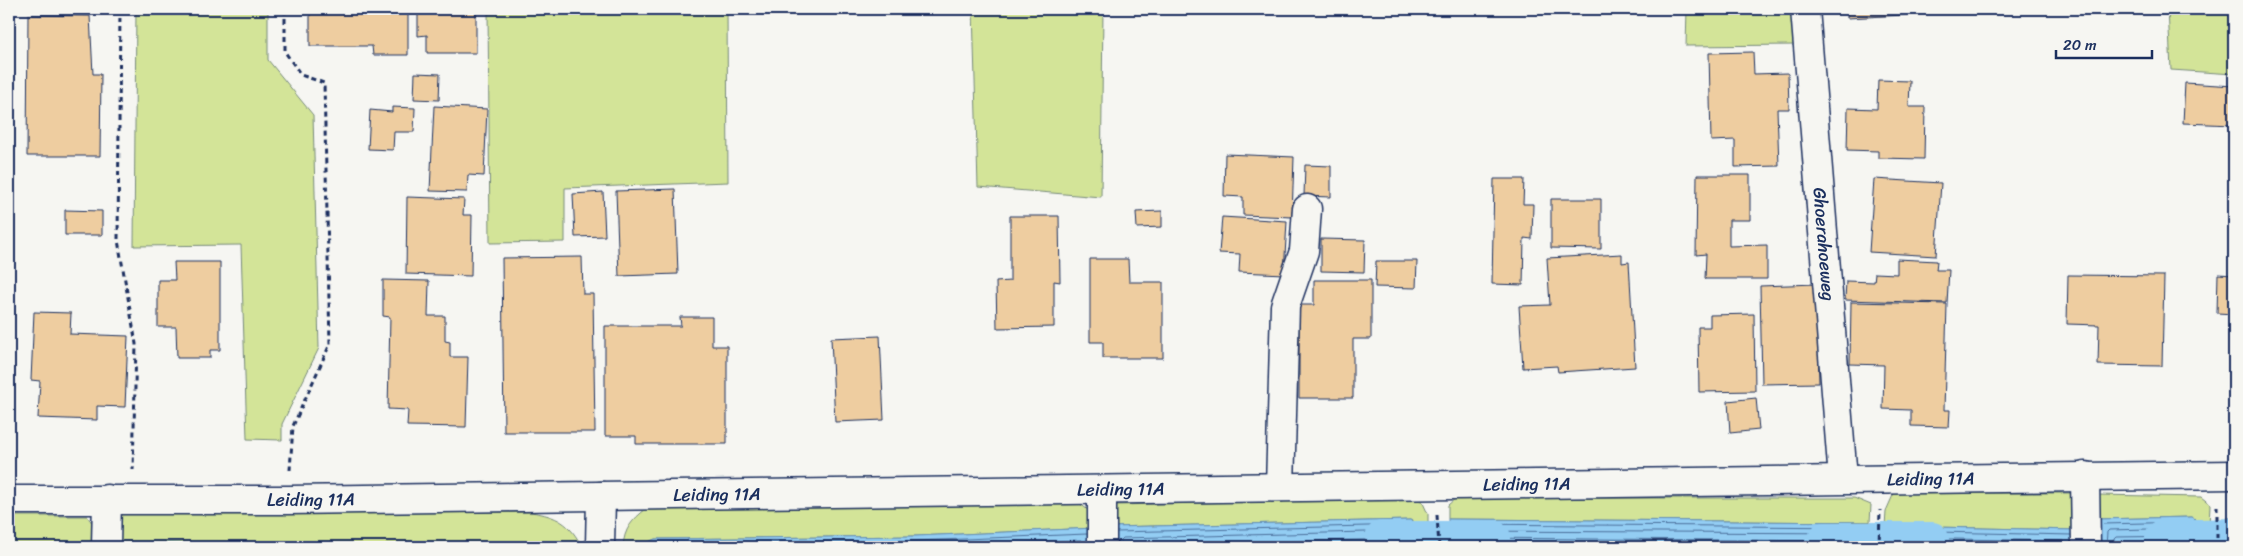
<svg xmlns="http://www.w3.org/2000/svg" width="2243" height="556" viewBox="0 0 2243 556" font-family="Sriracha,sans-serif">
<rect width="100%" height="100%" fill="#f6f6f2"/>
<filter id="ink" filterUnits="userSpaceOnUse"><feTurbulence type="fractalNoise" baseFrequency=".02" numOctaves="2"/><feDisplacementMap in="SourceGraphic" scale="10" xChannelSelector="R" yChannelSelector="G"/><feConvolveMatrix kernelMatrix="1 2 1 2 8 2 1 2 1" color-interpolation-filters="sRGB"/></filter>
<g filter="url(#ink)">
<path fill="#d3e498" stroke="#778a7b" d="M136,9H268V60L313,115L319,348L282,424V440L247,439L241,245L134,246Z
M488,9H727L728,182L565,188V242L490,243Z
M973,9H1103L1101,197L978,187Z
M1687,9H1795L1797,45L1686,46Z
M2168,9H2234V74L2171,70Z
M1894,493H2071L2077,530L1885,526L1886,511Z
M2098,495L2201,497L2210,504L2209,527L2192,517L2096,519Z
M1405,498L1422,501L1428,514V529L1410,520L1110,527L1116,505Z
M1456,498H1854L1871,505L1870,522L1448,519V505Z
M1080,504L1095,515V528L916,536L655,539L638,547H623C624,529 632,520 646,509Z
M531,512C557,516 570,523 582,547H420L167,543L142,547H115L117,513Z
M9,516H87L93,524V547L9,545Z"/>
<path fill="#93cdf3" stroke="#638eb7" d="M2192,517L2209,527L2208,547H2095L2096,519Z
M2226,518H2234V547H2226Z
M1448,519L1870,522V547H1448Z
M1410,520L1428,529L1429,546L1109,547L1110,527Z
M1885,526L2077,530V547H1885Z
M1095,528V547H638L655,539L916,536Z
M167,543L420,547H142Z"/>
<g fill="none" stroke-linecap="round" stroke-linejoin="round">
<path stroke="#4b6e9a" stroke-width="1" d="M2101,526L2103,524L2190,522L2204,530V547
M1117,532L1409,525L1423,533L1424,547
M649,547L656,544L916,541L1087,534
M917,547L1081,540L1083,542V547
M1120,547L1121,540L1123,538L1407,531L1417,537L1418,547
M1128,547L1130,545L1405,539L1410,541L1411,547
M1453,547V527L1455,524L1863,527L1865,530V547
M1459,547V533L1462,531L1857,533L1859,536V547
M1467,547V540L1469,538L1849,541L1852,547
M1890,547V533L1892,531L2071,535
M1896,547V539L1899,538L2064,541L2066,547
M1904,547L1906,545L2002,547
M2106,547L2107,532L2109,530L2188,528L2197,533V547
M2114,547V539L2116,537L2186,536L2190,538V547"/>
<path stroke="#93cdf3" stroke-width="34" d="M2162,537L2234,535
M1382,538H1494
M1825,539H1932"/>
</g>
<path fill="#eecda0" stroke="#1b2f5e" d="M310,9H408V55H373L372,46H310Z
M418,9H476V53H427V35L418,36Z
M1847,9H1924V14L1847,18Z
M28,15L90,16L93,74H101L100,156H27Z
M1753,52L1754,74L1788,73L1789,109H1777L1779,166L1735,167V140L1711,141L1709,53Z
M415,73L440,74L439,100L414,99Z
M1878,80L1910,81L1909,107H1925L1924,159L1878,158V151L1847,150L1848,108L1877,109Z
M2185,83L2234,86V125L2183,123Z
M434,106L487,109L484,176L468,175L467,192L430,191Z
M392,107L415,108L414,132H394L393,150L368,149L370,110L392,112Z
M1225,154L1294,157L1292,217L1243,215V197L1224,196Z
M1305,165L1331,166V197L1304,196Z
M1697,175H1750V220H1729V246L1767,245V279H1705L1706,254L1696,255Z
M1494,179H1524L1523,204H1533L1532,239L1524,238L1523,285L1492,284Z
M1874,179L1941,183L1936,256L1869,252Z
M675,189L678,274L619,276L616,191Z
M603,192L605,236L575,237L573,194Z
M407,197L464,199L463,215H472L471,276L406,274Z
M1551,199H1601V249L1551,248Z
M65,210L102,211V235H65Z
M1162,211V227L1137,228L1136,212Z
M1010,216H1059L1060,282L1054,281V327L997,328L996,282L1010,281Z
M1222,217L1287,221L1284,274L1239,272L1240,254L1219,253Z
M1321,239L1365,240L1364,272L1321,271Z
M1622,254V263L1629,262L1635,367L1558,372L1557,366L1523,368L1519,306L1550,305L1547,258Z
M582,257L583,294H593L595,432H504L502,258Z
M1090,259H1128L1129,282H1163V358H1103V342H1090Z
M1897,259L1937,261L1936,270H1949L1947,303L1845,300L1846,281L1874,282L1875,273L1897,274Z
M1376,261H1417L1416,288L1375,287Z
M174,262H220V350H210V358H177L176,327H158V280H175Z
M2218,274L2234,275V314L2217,313Z
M2068,275L2164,276L2162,366L2098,365L2099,325L2067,324Z
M383,280L429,281L428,316H445V341L450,342V357H468L466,427L407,426L408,410L388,409L390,317L383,316Z
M1314,280H1371V339H1353V398H1299V305H1314Z
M1817,284L1819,383L1762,384L1760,286Z
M1851,302L1947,304L1944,410H1950L1949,427L1911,426V410L1883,409L1884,365L1850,364Z
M34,312L71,313L70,334L128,336L125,407L97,406V420L38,418L40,381L31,380Z
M1754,314L1755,391L1699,392L1698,327H1710V315Z
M680,317H712V346H727V444H636V436H605V326H681Z
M880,336L884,420L835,422L831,338Z
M1756,398L1759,430L1730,433L1728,401Z"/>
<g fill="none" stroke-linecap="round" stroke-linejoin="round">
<g stroke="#1b2f5e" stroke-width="31">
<g id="minor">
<path id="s1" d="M1805,9L1843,479"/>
<path d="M2085,476L2086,547"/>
<path d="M1280,487L1285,306L1304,251L1307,209"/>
<path d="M1102,490V547"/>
<path id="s2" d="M9,500H288L2234,475"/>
<path d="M106,547L107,499"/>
<path d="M600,547L601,496"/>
</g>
</g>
<path stroke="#1b2f5e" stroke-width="3" stroke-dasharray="5 4" stroke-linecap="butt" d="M120,9L118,240L136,344L133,470
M285,9V52L301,75L324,83L330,344L293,426L290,470
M1437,515L1439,547
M1879,547L1880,510
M2217,547V506"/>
<use href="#minor" stroke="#f6f6f2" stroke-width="28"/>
</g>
</g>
<g text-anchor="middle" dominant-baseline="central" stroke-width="4" stroke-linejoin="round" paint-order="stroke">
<g font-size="18" fill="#1b2f5e" stroke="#f6f6f2">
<text stroke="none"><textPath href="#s1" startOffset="236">Ghoerahoeweg</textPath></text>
<text stroke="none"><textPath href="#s2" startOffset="1922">Leiding 11A</textPath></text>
<text stroke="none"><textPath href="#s2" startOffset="1518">Leiding 11A</textPath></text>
<text stroke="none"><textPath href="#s2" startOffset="1112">Leiding 11A</textPath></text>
<text stroke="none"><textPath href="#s2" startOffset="708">Leiding 11A</textPath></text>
<text stroke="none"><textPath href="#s2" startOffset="302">Leiding 11A</textPath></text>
</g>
</g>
<rect width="2243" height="556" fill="none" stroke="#f6f6f2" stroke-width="30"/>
<rect x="15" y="15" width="2213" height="526" fill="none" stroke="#1b2f5e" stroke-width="2" filter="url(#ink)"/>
<path d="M2056 50v8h96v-8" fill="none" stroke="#1b2f5e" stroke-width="2.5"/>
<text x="2063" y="50" font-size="15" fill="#1b2f5e" stroke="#f6f6f2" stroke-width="4" paint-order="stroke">20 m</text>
</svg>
